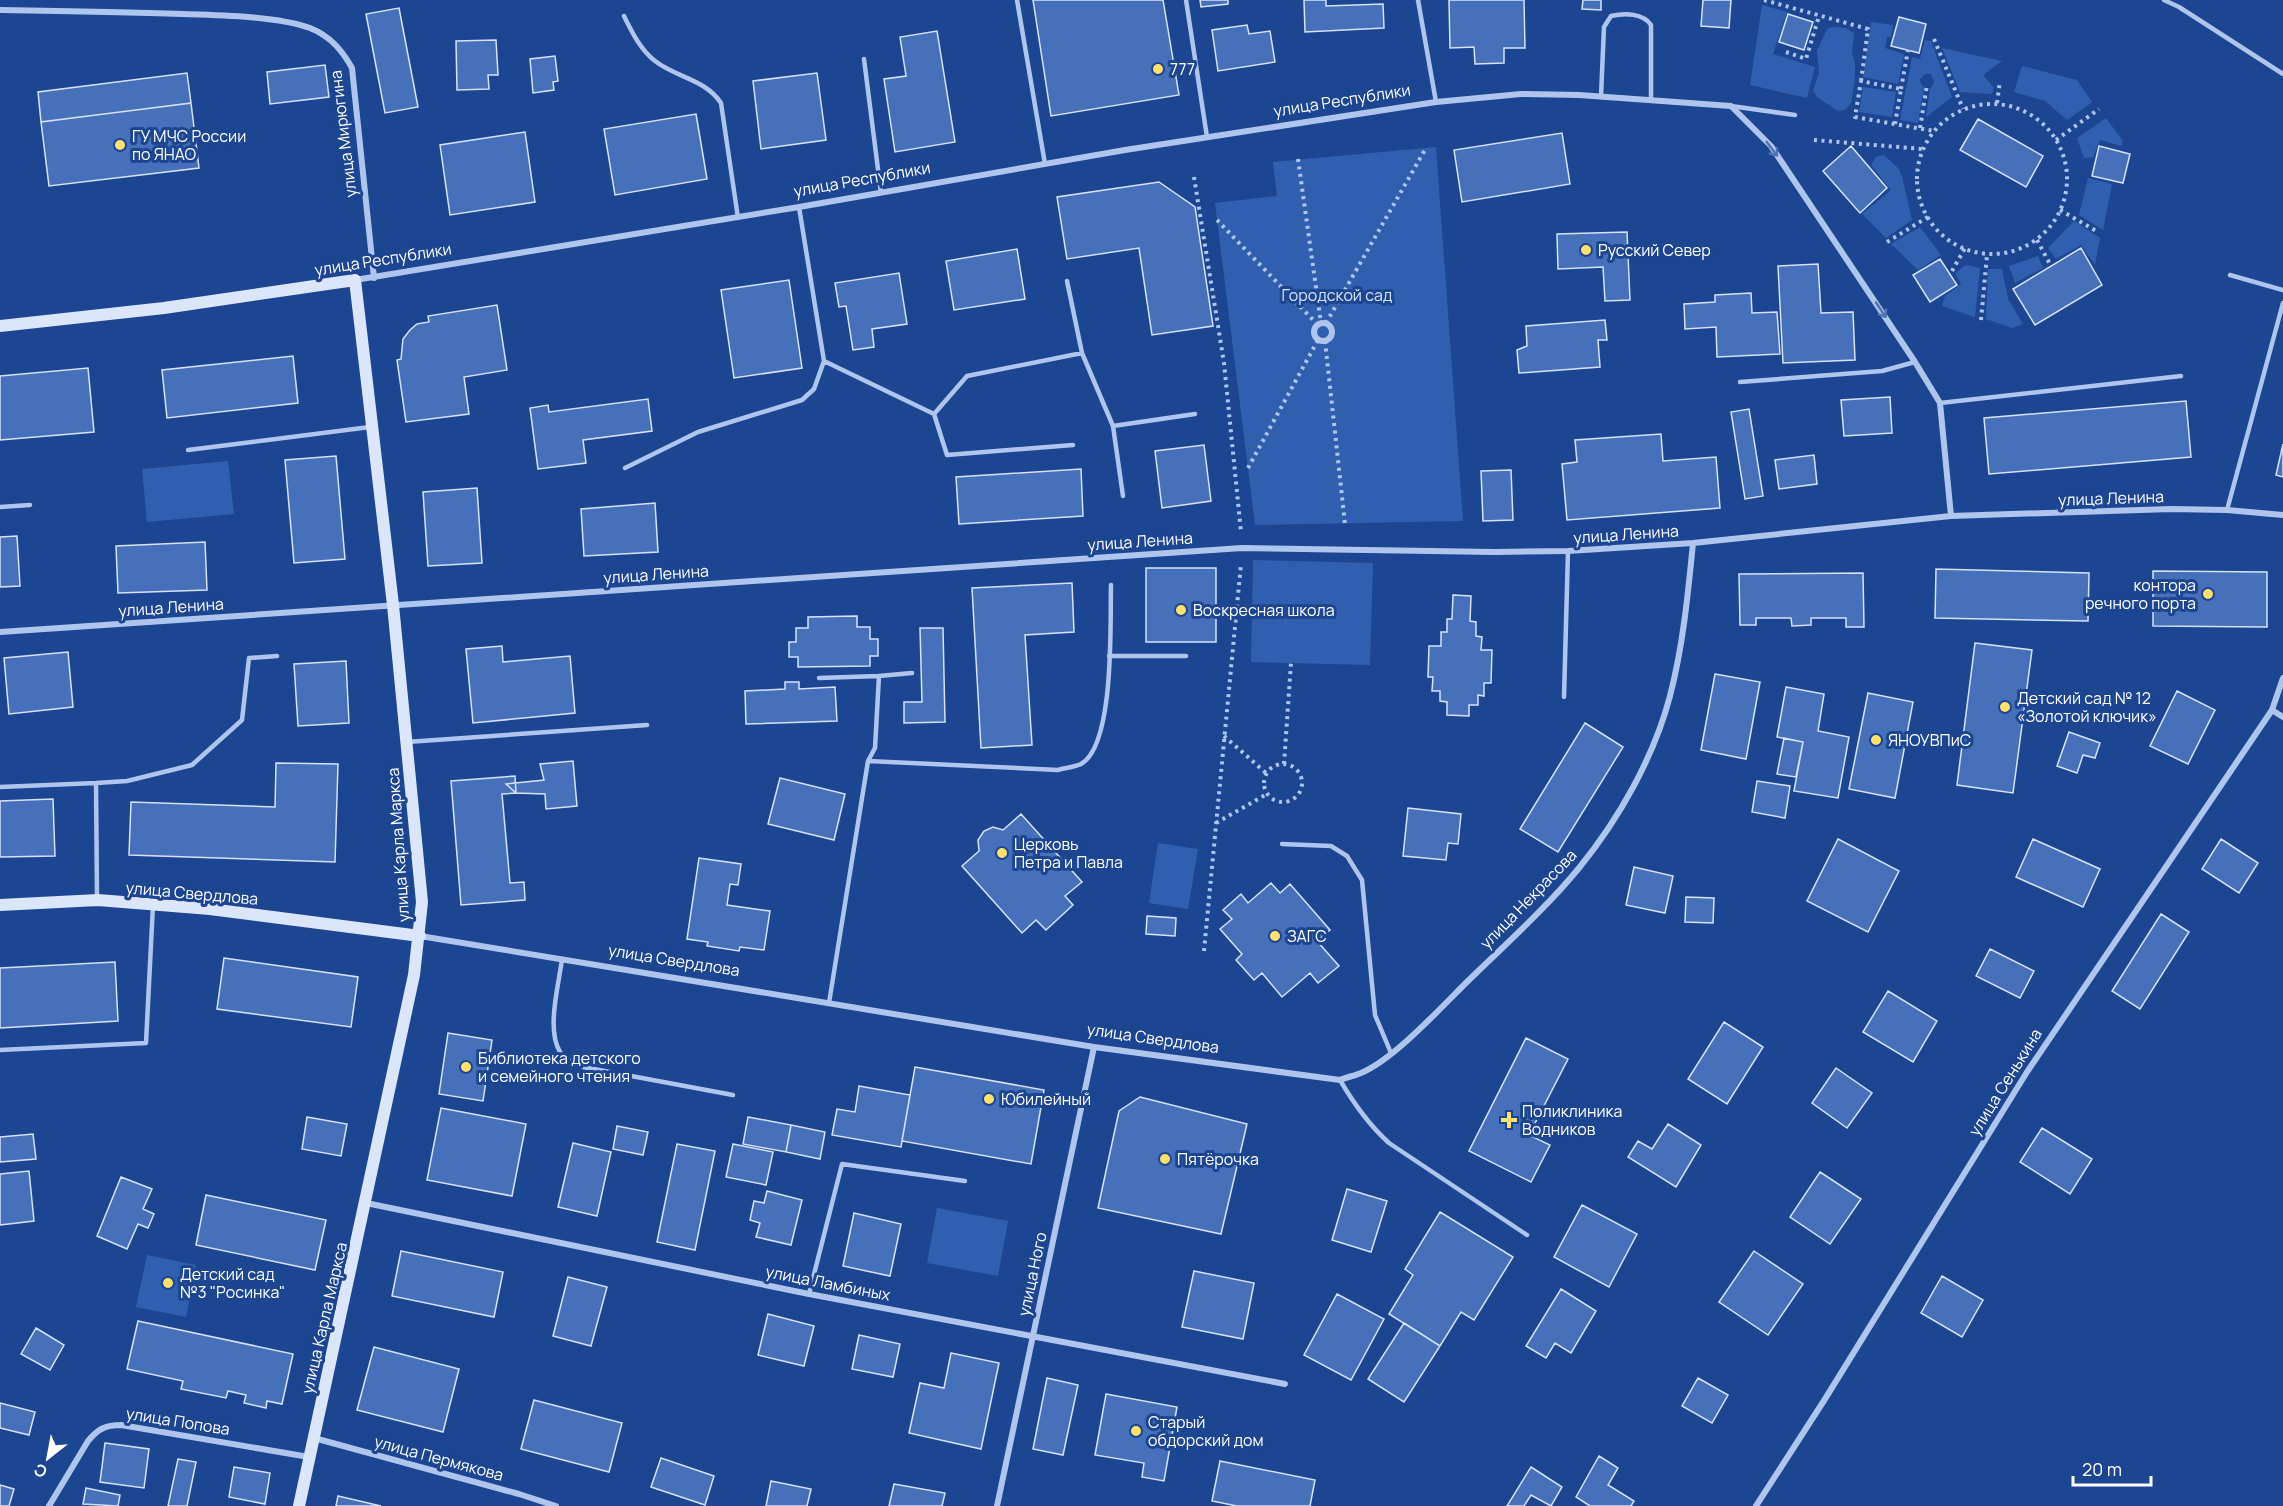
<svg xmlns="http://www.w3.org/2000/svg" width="2283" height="1506" viewBox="0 0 2283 1506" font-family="Manrope,sans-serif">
<rect width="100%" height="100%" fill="#1d4692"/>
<path fill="#315faf" d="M1762,5L1787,12L1773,54L1815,67L1807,98L1750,85Z
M1871,22L1893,25L1891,37H1887L1885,48L1904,54L1898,84L1863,77Z
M1832,27L1846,28L1854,33L1852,52L1855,65V77L1851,103L1845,110L1838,111L1817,97L1813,91L1819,72L1817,51L1827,29Z
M1925,40L1931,41L1952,97L1926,117L1930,89L1934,82L1931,74H1925L1919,80L1924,88L1918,123L1900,120L1912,57L1920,59Z
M1942,48L2002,61L1983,75L1994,88L1992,94L1960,92Z
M2022,66L2077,80L2092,102L2067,120L2045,101L2014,92Z
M1863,87L1896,92L1892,117L1859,112Z
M2106,118L2123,141L2121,146L2100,140L2093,157L2084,158L2077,138Z
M1436,147L1463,521L1255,525L1215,203L1277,196L1273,162Z
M1884,155L1898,168L1902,176L1912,220L1886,238L1862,214L1891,190L1871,165L1876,157Z
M2088,178L2112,184L2103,230L2079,215Z
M2074,221L2100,238L2095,265L2081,245L2056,259L2048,248Z
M1920,227L1941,255L1918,270L1891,244Z
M2038,256L2043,268L2015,283L2009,266Z
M1966,265L1980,268L1975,317L1942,306L1945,296L1961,284L1955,273Z
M1988,269H2002L2008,299L2023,324L2012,328L1986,319Z
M228,461L234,514L147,522L142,469Z
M1253,560L1373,563L1370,665L1251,662Z
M1158,843L1198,849L1188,909L1149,903Z
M937,1208L1008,1221L998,1276L927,1263Z
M147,1255L196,1265L186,1317L136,1307Z"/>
<path fill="#4670b9" stroke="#d4e2fa" stroke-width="1.5" d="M1033,0H1163L1179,95L1051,116Z
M1200,0H1228V4L1201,7Z
M1304,0H1326V6L1383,4L1384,28L1305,32Z
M1449,0H1524L1525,48H1504V63L1475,64L1474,47L1450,48Z
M1583,0H1601V10L1582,9Z
M1703,0H1731L1729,28L1701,26Z
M399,8L418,107L385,113L366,14Z
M1788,14L1813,22L1804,50L1779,42Z
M1899,17L1926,24L1919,53L1891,46Z
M1247,25L1249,34L1270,31L1275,62L1218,71L1212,30Z
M937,31L955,142L895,152L884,79L906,76L900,37Z
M496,40L498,75H488L489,89L457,90L456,41Z
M555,56L558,81L553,82L554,90L533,93L530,59Z
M325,65L329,97L270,104L267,72Z
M187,73L191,103L41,122L38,92Z
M817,73L826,140L761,149L753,81Z
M191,103L199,168L49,186L41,122Z
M696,114L707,179L615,195L604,129Z
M1978,119L2043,156L2026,187L1960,150Z
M525,132L535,202L450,215L440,145Z
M1562,133L1570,184L1462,202L1454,150Z
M1851,146L1887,188L1860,213L1823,171Z
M2099,146L2130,154L2123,183L2092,176Z
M1159,182L1195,207L1213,326L1152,335L1139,248L1067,259L1057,197Z
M1627,232L1630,300L1605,301L1603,267L1558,269L1557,234Z
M2081,248L2102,285L2035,325L2013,289Z
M1017,249L1025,299L954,310L946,261Z
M1940,259L1957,285L1930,302L1913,275Z
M1818,264L1821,313L1853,312L1855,360L1783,363L1778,266Z
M899,273L907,324L872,329L874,347L853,350L846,306L839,307L835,283Z
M789,280L802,368L734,378L721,290Z
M1751,293L1752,313L1777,312L1780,354L1717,357L1716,327L1685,329L1684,304L1715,302V295Z
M497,305L507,370L464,377L469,414L406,422L397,360L401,359L403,339L410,330L417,324L429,322L428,316Z
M1605,320L1607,340H1598L1600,367L1519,373L1517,350L1527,346L1526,326Z
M293,356L298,403L167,418L162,370Z
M88,368L94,432L0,440V376Z
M1890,397L1892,433L1844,436L1841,400Z
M648,399L652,431L583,440L586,463L538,469L530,408L548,405L549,412Z
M2186,401L2191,457L1989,474L1984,418Z
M1749,409L1763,496L1745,499L1731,412Z
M1661,434L1663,461L1716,457L1720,508L1567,520L1562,464L1577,462L1575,440Z
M2283,444V477L2276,475Z
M1204,445L1211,501L1162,508L1155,451Z
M1814,455L1817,484L1779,489L1775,460Z
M336,456L345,559L294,563L285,460Z
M1081,469L1083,516L959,524L956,477Z
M1511,470L1513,520L1483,521L1481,471Z
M477,488L482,563L428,566L423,492Z
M655,503L658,552L584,556L581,509Z
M17,536L20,586L0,587V537Z
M205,542L207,590L118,593L116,546Z
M1146,568H1216V642H1146Z
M1936,569L2089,573L2088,621L1935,618Z
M2153,571L2267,572V627L2153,626Z
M1863,573L1864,627H1846V618H1811V625L1792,626L1791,618H1756V625H1740L1739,574Z
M1072,583L1074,632L1025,635L1032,745L981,748L972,588Z
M1453,595L1471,596L1470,621L1476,622V636L1482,637L1481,650H1492L1491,683H1484V696L1478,695V705H1469V716L1447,715V702L1440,701V691H1432L1433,677H1428L1429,646H1441V632H1447V619H1452Z
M857,616V627H870V639H878V656H870V666L798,667V657H789V642H796V628H808V617Z
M920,628H943L945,722L904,723V702H922Z
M1975,643L2032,650L2013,793L1957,785Z
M502,646L503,662L570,656L575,713L473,723L466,649Z
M68,652L73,707L9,714L4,658Z
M346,661L349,723L298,726L294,664Z
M1715,674L1760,682L1746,759L1701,750Z
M785,682H799V689L835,687L837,721L746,724L745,691L785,689Z
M1786,687L1824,694L1818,731L1849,737L1838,798L1794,791L1803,742L1777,737Z
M2177,691L2215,710L2188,764L2150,746Z
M1868,693L1913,702L1895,798L1849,789Z
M1585,723L1623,747L1558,852L1520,829Z
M2069,732L2100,743L2095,758L2083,755L2077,773L2057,766Z
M1784,738L1803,742L1796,777L1777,774Z
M573,761L577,806L546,809L545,794L516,793L506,784L544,780L540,764Z
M276,763L338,764L335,862L129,855L131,802L275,807Z
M515,776L516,793L502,794L510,883L524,882L525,900L461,905L451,781Z
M780,778L845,794L834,840L768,824Z
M1757,781L1790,786L1785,818L1752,812Z
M53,799L55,856L0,857V801Z
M1408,808L1461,814L1458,844L1448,843L1446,860L1403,856Z
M1021,814L1082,882L1065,896L1073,905L1046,930L1036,920L1022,933L962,866L979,851L978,840L984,831L993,827L1003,830Z
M1838,839L1899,871L1868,932L1807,901Z
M2033,839L2100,869L2083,907L2016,877Z
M2221,839L2258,863L2239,893L2202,869Z
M699,858L741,864L738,885L730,884L727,905L770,911L764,950L740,947L739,951L707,946L708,942L687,939Z
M1634,867L1673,876L1665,913L1626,905Z
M1271,883L1280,893L1290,884L1330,930L1317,941L1339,966L1318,983L1310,973L1282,997L1262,973L1254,980L1236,960L1242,954L1220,929L1232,919L1223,910L1241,894L1248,903Z
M1686,897L1714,898L1713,923L1685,922Z
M2161,914L2189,932L2140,1009L2112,991Z
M1147,916L1176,918L1175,936L1146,934Z
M1990,949L2034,971L2020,998L1976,976Z
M224,958L358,977L351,1027L217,1009Z
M115,962L118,1021L0,1028V968Z
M1888,991L1937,1021L1913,1062L1863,1032Z
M1724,1022L1763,1047L1727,1104L1688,1079Z
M448,1033L492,1040L483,1101L439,1094Z
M1526,1038L1568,1059L1529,1135L1550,1145L1531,1182L1469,1151Z
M915,1067L1044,1090L1031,1164L902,1141Z
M1836,1068L1872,1093L1847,1128L1812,1103Z
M859,1086L910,1095L901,1147L832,1135L837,1109L855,1112Z
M1140,1097L1247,1124L1221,1234L1098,1208L1119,1111Z
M441,1108L526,1124L512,1196L427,1180Z
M307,1117L347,1124L341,1156L302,1149Z
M748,1117L791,1125L786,1152L743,1144Z
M1668,1124L1701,1145L1676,1187L1628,1157L1638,1141L1652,1149Z
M791,1125L825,1132L820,1159L786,1152Z
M617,1126L648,1132L643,1155L613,1149Z
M2042,1128L2092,1159L2070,1194L2020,1162Z
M33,1134L36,1159L0,1162V1137Z
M573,1143L611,1152L597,1216L558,1207Z
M677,1144L715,1151L695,1250L657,1242Z
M733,1144L773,1152L766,1185L726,1177Z
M29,1171L34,1221L0,1225V1174Z
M1820,1172L1861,1199L1830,1244L1790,1217Z
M121,1177L152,1189L143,1209L154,1214L148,1228L138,1224L127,1249L97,1236Z
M1347,1189L1387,1201L1371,1252L1332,1240Z
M767,1191L802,1200L791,1245L756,1237L760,1223L750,1220L754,1201L764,1203Z
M206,1195L326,1220L315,1270L196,1245Z
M1582,1205L1637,1234L1609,1287L1554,1257Z
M1440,1212L1513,1257L1474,1320L1461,1312L1440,1346L1389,1314L1413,1275L1405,1269Z
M854,1213L901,1224L890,1276L843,1266Z
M401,1251L503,1272L494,1317L392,1296Z
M1754,1251L1803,1284L1768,1335L1719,1302Z
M1194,1271L1254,1283L1243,1339L1182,1327Z
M1942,1276L1983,1300L1962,1337L1921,1313Z
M568,1277L607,1287L591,1346L553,1336Z
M1561,1289L1596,1311L1571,1353L1555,1343L1546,1358L1526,1346Z
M1337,1294L1384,1319L1351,1380L1304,1355Z
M768,1314L814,1326L804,1366L758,1355Z
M138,1321L293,1354L282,1404L267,1401L266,1408L244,1403L246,1395L228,1391L226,1398L181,1389L183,1381L127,1369Z
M1404,1323L1440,1346L1404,1402L1368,1379Z
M36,1328L64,1345L50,1370L21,1354Z
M859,1335L900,1344L893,1377L852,1369Z
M374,1347L459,1369L443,1432L357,1410Z
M951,1353L999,1363L981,1449L909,1433L920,1383L944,1388Z
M1047,1378L1078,1385L1063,1455L1033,1449Z
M1698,1378L1728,1395L1712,1423L1682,1406Z
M1106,1394L1177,1407L1164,1481L1142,1477L1144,1463L1095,1455Z
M534,1400L622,1423L609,1472L521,1449Z
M0,1403L35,1412L29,1435L0,1428Z
M105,1443L149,1449L144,1488L100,1482Z
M1599,1456L1618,1468L1608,1485L1634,1501L1631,1506H1590L1576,1497Z
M661,1458L714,1476L705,1505L651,1487Z
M178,1459L196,1462L187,1506H168Z
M1220,1461L1315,1480L1310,1506H1237L1212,1501Z
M234,1467L270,1473L265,1504L229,1497Z
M1531,1467L1562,1487L1551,1506L1531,1495L1524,1506H1507Z
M771,1481L811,1489L807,1506H766Z
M894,1484L945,1493L942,1506H889Z
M0,1485L14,1489L9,1506H0Z
M86,1488L120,1495L118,1506L83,1504Z
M338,1496L381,1506H336Z"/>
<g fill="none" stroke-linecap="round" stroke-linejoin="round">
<path stroke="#aec6ee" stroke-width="4" stroke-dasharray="3 4.5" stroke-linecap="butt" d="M1764,0L1868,29L1861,81
M1934,39L1963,109
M1786,52L1806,59L1819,16
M1901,89L1908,50
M1997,103L2000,81
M1917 179a75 75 0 1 1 150 0a75 75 0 1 1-150 0Z
M1895,124L1901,89L1861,81L1855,117L1934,131
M1920,128L1927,85
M1814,140L1922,149
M2056,140L2099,109
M1298,159L1321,323
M1194,177L1224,363L1241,532
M2060,210L2098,232
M1217,220L1317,324
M2037,240L2051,266
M1887,242L1928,217
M1952,271L1965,248
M1981,320L1987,255
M1326,323L1426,148
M1325,341L1345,524
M1248,468L1318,340
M1224,736L1266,773
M1284,764L1291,663
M1264 783a19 19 0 1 1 38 0a19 19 0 1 1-38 0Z
M1216,823L1267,794
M1204,951L1241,564"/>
<path stroke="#aec6ee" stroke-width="4.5" d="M1017,0L1045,164
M1186,0L1207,137
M1418,0L1436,102
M2164,0L2179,7L2283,74
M624,16C632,32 640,49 655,61C677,78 705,79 721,103L738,218
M864,59L881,193
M1601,96L1604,27L1611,16C1625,13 1643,13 1651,25V99
M1731,106L1795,115
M799,207L824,361L934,414L967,376L1082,353L1113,426L1195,414
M2230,275L2283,290
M1067,281L1082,353
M1740,382L1882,371L1915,362
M1940,403L2181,376
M934,414L947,455L1073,445
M1113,426L1123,496
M188,450L370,427
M625,468L698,432L802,400L814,389L824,361
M0,507L30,505
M2227,510L2283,303
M1109,656H1186
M879,676L912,673
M819,678L879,676L875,748L868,761
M1564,697L1568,551
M407,742L647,725
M0,787L96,783
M1282,844L1331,846L1347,856L1362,880L1375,1015L1391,1053
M97,898L96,783L127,781L192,765L242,720L249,658L277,656
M562,959C559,984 546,1029 560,1052C565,1060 574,1063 583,1067L733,1095
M829,1003L868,761L1058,770C1065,768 1075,767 1081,764C1115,745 1110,622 1111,585
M0,1050L146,1043L153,905
M1340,1080C1354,1104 1368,1124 1389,1143L1527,1235
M809,1294L842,1164L965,1181"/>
<path stroke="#aec6ee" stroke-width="6" d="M0,10C61,11 122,12 183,14C219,15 277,16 310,28C330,36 342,50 352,68L374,278
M355,280L799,207L1125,150L1436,102L1521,94L1579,95L1731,106L1771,146L1915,362L1940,403L1951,516
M1314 332a9 9 0 1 1 18 0a9 9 0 1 1-18 0Z
M0,632L1242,548L1495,552L1568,551L1693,543L1951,516L2171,509L2227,510L2283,515
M2272,710L2283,717
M420,936L1094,1047L1340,1080C1347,1077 1354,1076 1361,1073C1396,1058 1443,1005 1471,978C1508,942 1547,907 1579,868C1619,819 1654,757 1670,696C1683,646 1688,594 1693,543
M366,1203L809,1294L1285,1384
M314,1438L519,1494L556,1506
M49,1506L88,1441C98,1429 105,1425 121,1425L309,1457
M997,1506L1094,1047
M1756,1506L1825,1399L2027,1072L2272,710L2283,678"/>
<path stroke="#dbe6fa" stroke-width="12" d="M0,326L164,308L355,280L393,605L422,902L414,975L299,1506
M0,905L98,900L210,909L420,936"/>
</g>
<defs><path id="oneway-shaft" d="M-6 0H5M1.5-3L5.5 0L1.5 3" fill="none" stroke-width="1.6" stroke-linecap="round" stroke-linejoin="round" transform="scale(1.5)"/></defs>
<g stroke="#5073b2">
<use href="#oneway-shaft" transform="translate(1772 149) rotate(53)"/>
<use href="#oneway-shaft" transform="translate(1881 310) rotate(56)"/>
</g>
<g fill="#fde06d" stroke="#1d4692" stroke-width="2">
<circle cx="1158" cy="69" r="6"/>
<circle cx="120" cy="145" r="6"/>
<circle cx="1586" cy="250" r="6"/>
<circle cx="2208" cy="594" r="6"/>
<circle cx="1181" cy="610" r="6"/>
<circle cx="2005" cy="707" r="6"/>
<circle cx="1876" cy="740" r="6"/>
<circle cx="1002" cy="853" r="6"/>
<circle cx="1275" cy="936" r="6"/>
<circle cx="466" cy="1067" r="6"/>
<circle cx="989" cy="1099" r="6"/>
<path d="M1506 1111h6v6h6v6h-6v6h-6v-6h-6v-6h6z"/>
<circle cx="1165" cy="1159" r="6"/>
<circle cx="168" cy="1283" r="6"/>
<circle cx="1136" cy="1431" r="6"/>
</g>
<g text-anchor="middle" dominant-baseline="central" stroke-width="6" stroke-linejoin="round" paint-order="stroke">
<g font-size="16" fill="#fff" stroke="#1d4692" text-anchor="start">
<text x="1170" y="69">777</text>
<text x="132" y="136">ГУ МЧС России<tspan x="132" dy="18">по ЯНАО</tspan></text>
<text x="1598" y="250">Русский Север</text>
<text x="2196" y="585" text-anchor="end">контора<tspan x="2196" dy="18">речного порта</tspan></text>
<text x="1193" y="610">Воскресная школа</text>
<text x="2017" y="698">Детский сад № 12<tspan x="2017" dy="18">«Золотой ключик»</tspan></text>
<text x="1888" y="740">ЯНОУВПиС</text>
<text x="1014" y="844">Церковь<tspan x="1014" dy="18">Петра и Павла</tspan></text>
<text x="1287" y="936">ЗАГС</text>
<text x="478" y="1058">Библиотека детского<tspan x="478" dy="18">и семейного чтения</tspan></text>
<text x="1001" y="1099">Юбилейный</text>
<text x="1522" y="1111">Поликлиника<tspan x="1522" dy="18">Водников</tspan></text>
<text x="1177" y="1159">Пятёрочка</text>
<text x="180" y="1274">Детский сад<tspan x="180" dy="18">№3 "Росинка"</tspan></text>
<text x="1148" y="1422">Старый<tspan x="1148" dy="18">обдорский дом</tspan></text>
</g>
<g font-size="16" fill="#fff" stroke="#1d4692">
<text transform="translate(1342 100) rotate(-9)">улица Республики</text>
<text transform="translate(343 134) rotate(-97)">улица Мирюгина</text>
<text transform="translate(862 179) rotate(-10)">улица Республики</text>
<text transform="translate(383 259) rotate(-9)">улица Республики</text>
<text transform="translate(2111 498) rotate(-2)">улица Ленина</text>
<text transform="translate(1626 534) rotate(-4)">улица Ленина</text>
<text transform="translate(1140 541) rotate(-4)">улица Ленина</text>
<text transform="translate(656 574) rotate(-4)">улица Ленина</text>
<text transform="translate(171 607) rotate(-4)">улица Ленина</text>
<text transform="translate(398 845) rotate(-94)">улица Карла Маркса</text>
<text transform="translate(192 893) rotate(5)">улица Свердлова</text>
<text transform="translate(1528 899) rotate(-46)">улица Некрасова</text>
<text transform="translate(674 960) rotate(9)">улица Свердлова</text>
<text transform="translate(1153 1038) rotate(8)">улица Свердлова</text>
<text transform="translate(2005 1082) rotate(-58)">улица Сенькина</text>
<text transform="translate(1032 1274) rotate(-78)">улица Ного</text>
<text transform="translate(828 1283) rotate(11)">улица Ламбиных</text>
<text transform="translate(324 1318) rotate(-77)">улица Карла Маркса</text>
<text transform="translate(178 1421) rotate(9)">улица Попова</text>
<text transform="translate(439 1458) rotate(15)">улица Пермякова</text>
</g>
<g font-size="16" fill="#d4e2fa" stroke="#1d4692">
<text x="1337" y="295">Городской сад</text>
</g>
</g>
<g transform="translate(48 1458) rotate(211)" stroke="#1d4692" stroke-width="4.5" paint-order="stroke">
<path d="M0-4.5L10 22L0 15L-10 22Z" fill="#ffffff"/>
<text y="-9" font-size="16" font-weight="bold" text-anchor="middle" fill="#ffffff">С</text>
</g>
<path d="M2073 1476v9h78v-9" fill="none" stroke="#ffffff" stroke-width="3"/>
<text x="2082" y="1476" font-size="18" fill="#ffffff" stroke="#1d4692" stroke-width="4.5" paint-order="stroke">20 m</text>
</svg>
